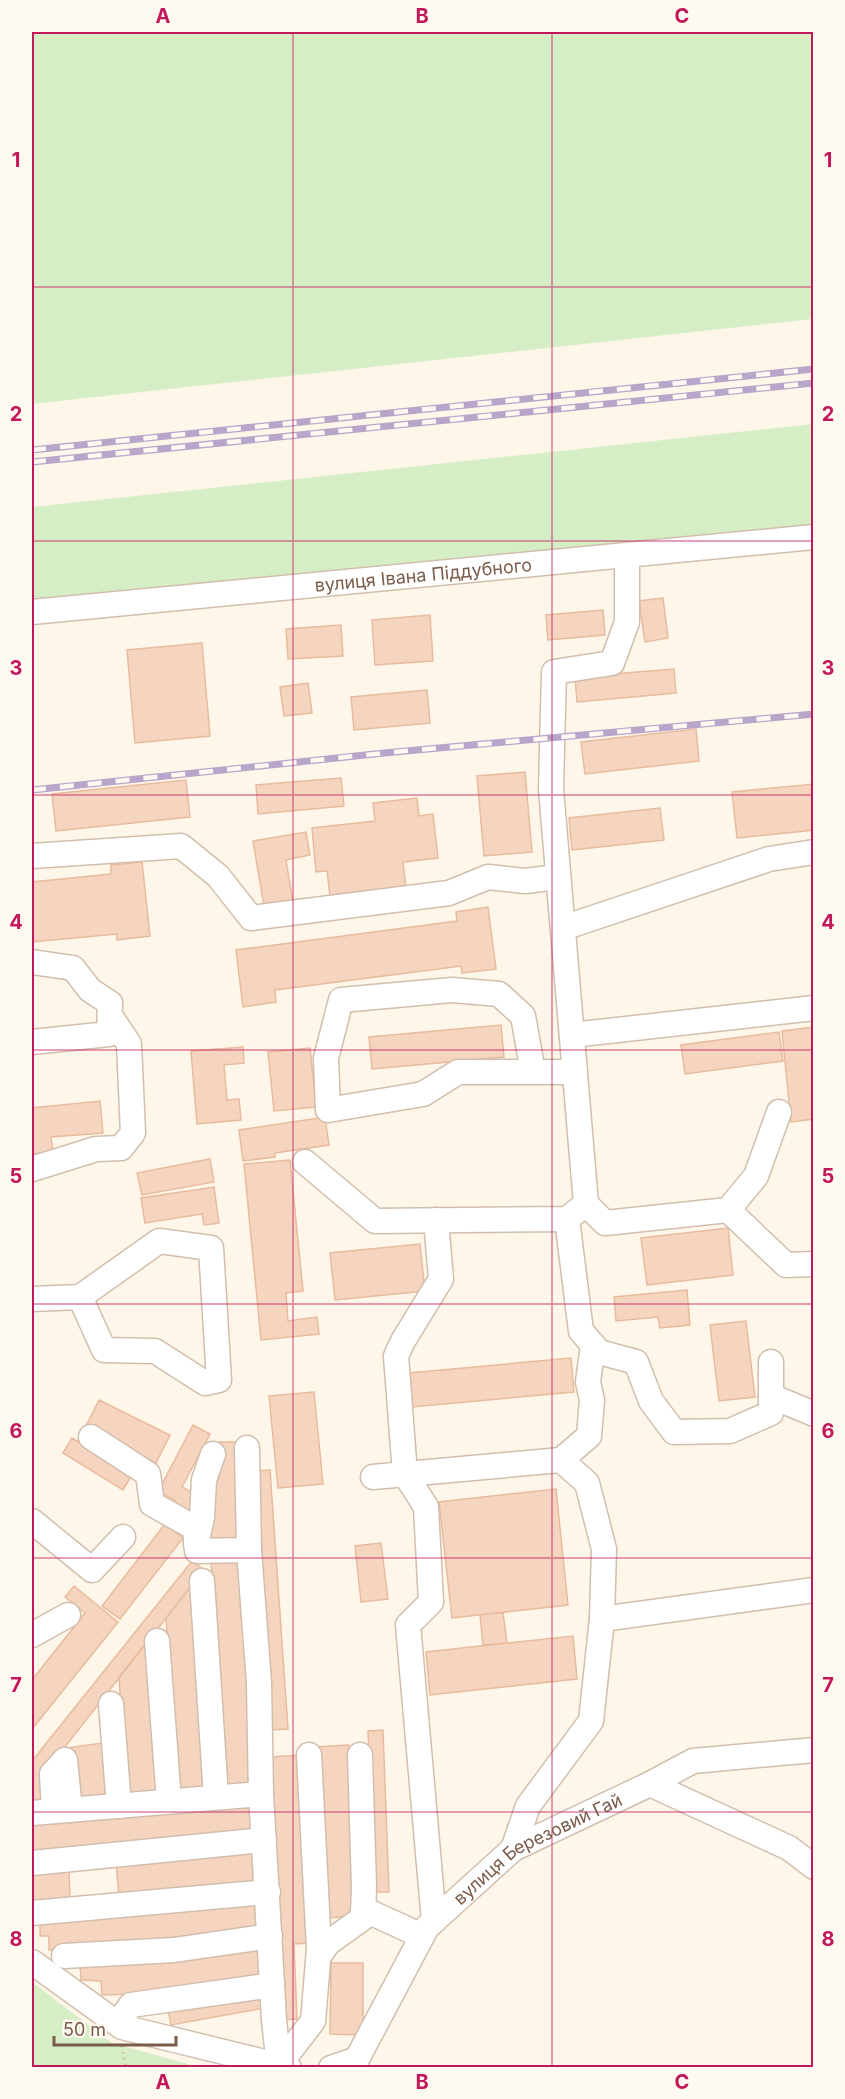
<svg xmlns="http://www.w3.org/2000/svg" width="845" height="2099" viewBox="0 0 845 2099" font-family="Inter,sans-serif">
<rect width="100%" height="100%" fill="#fef6e9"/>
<path fill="#d5eec6" d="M32,32H813V319L32,404Z
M813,424V527L32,608V507Z
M32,1982L112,2043L199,2067H32Z"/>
<path fill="#f5d5bf" stroke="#e9bb9e" stroke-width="1.5" d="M663,598L668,638L645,642L639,601Z
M603,610L605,635L548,640L546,615Z
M430,615L433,661L375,665L372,620Z
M341,625L343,656L288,659L286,629Z
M202,643L210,736L135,743L127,650Z
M674,669L676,693L577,702L575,677Z
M308,683L312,713L284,716L280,687Z
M427,690L430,723L354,730L351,697Z
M696,729L699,761L585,774L581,742Z
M525,772L532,852L484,856L477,776Z
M341,778L344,806L258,814L256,785Z
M186,780L190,817L56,831L52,794Z
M814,784V830L737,838L732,792Z
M417,798L419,816L433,814L438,858L403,862L406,888L330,896L327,871L316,872L312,828L375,821L373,803Z
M660,808L664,840L572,850L569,818Z
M306,832L310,855L286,860L293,902L264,906L253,841Z
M142,862L150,936L117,940V934L32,942V882L111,874V865Z
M488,907L496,969L462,973L461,966L275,990L276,1002L243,1007L236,950L457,921L456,912Z
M501,1025L504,1057L372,1069L369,1037Z
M814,1027V1119L791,1122L782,1031Z
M779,1032L783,1061L685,1074L681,1045Z
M243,1047L244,1063L224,1065L227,1100L239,1099L241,1120L197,1124L191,1051Z
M310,1048L316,1107L274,1111L268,1052Z
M100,1101L103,1133L51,1137L53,1152L32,1154V1108Z
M325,1117L329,1145L275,1153V1157L243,1161L239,1130Z
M210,1159L214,1182L142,1195L137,1173Z
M290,1160L303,1291L286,1293L288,1321L317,1317L319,1334L261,1340L244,1164Z
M214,1187L219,1223L204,1225L202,1214L145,1223L141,1198Z
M728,1228L733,1275L647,1285L641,1238Z
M420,1244L425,1291L335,1300L330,1253Z
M687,1290L690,1325L660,1328L658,1317L616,1321L614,1297Z
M746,1321L755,1397L719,1401L710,1325Z
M571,1358L574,1392L412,1407L409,1373Z
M314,1392L323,1484L278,1488L269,1396Z
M99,1400L170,1435L156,1463L85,1428Z
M193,1425L210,1434L182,1487L200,1497L190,1515L172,1506L175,1500L158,1492Z
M72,1438L132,1475L123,1490L63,1453Z
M219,1442H241L242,1546L210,1547L209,1478H219Z
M270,1470L288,1729L270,1730L256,1471Z
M556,1489L568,1605L452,1618L439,1502Z
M165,1524L183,1538L120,1619L102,1606Z
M381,1543L388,1599L361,1602L355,1546Z
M240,1559L255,1783L225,1785L211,1561Z
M192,1561L204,1570L42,1776L45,1802L32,1804V1761Z
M194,1582L209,1786L177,1788L166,1618Z
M74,1586L118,1622L32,1729V1680L85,1613L65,1597Z
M503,1612L507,1643L483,1645L480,1615Z
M573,1636L577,1679L430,1695L426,1652Z
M149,1639L160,1790L127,1795L119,1677Z
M383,1730L389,1892H374L368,1731Z
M102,1743L110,1797L76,1802L68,1748Z
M349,1745L359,1916L326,1918L315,1747Z
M302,1755L310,1943L294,1944L297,2019L281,2020L270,1757Z
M254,1803L257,1834L32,1853V1823Z
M259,1849L262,1884L119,1897L116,1862Z
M69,1869L70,1898L32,1900V1871Z
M260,1899L264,1931L49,1950V1936H40V1922Z
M265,1945L270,1974L170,1993L102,1995L101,1981L81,1980L80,1965L168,1962Z
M331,1963H363V2035L330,2034Z
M268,1992L270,2007L171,2025L168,2009Z"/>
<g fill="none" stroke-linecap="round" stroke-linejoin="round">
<g stroke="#d2bead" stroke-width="27">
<g id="minor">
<path id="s1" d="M32,612L814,537"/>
<path d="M32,856L181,846L218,876L251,918L449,893L488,877L525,881L558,877"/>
<path d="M563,928L769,859L814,852"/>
<path d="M32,962L73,968L90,990L110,1003L109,1034L32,1042"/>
<path d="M572,1035L814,1008"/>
<path d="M533,1072L523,1016L499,994L452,990L341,1000L326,1058L328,1110L423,1094L458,1072H575"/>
<path d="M305,1162L375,1221L567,1219L586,1204L551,789L554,672L612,663L627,622V555"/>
<path d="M32,1169L96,1149L121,1148L133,1133L129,1044L111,1017"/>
<path d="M586,1204L605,1223L728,1210L756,1176L779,1112"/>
<path d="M728,1210L786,1265L814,1264"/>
<path d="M567,1219L581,1331L599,1352L636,1362L651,1401L674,1432L730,1431L771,1413V1362"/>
<path d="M32,1299L80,1297L159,1241L211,1248L219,1380L205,1383L155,1351L104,1350L80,1297"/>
<path d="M771,1396L814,1414"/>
<path d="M91,1437L148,1474L152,1504L195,1528L197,1551L249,1550"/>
<path d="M247,1448L249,1550L259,1683L261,1794L274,2020L279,2065"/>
<path d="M561,1460L589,1436L592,1400L588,1382L593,1345"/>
<path d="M373,1477L561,1460L587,1483L604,1549L602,1619L591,1721L528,1806L513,1849"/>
<path d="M32,1521L92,1570L123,1537"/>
<path d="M196,1544L202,1518L204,1480L213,1454"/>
<path d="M202,1581L216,1797"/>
<path d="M602,1619L814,1590"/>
<path d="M32,1635L68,1615"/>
<path d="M157,1641L169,1801"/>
<path d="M111,1704L119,1806"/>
<path d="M650,1784L693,1761L814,1750"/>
<path d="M54,1811L52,1774L65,1760L70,1810"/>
<path d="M32,1813L261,1794"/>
<path d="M32,1863L264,1840"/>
<path d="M363,1909L422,1936"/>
<path d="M32,1913L268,1892"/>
<path d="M434,1921L408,1625L431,1602L426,1507L405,1474L396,1356L403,1341L441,1279L436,1220"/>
<path d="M64,1956L174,1950L270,1936"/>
<path d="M319,1956L328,1943L363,1918L364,1887L360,1755"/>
<path d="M32,1962L122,2027L289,2068"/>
<path d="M118,2023L131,2005L272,1985"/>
<path d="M279,2065L313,2021L319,1949L309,1755"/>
<path id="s2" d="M331,2068L357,2059L427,1927L513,1849L650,1784L789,1848L814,1867"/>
</g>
</g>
<path stroke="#dbb8a1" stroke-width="3" stroke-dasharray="1.5 4.5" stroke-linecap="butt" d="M122,2046L126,2068"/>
<use href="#minor" stroke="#fff" stroke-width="24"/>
<g stroke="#b9a5ca" stroke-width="7">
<path id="rail" d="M32,450L814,369
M32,462L814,383
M32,790L384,753L814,714"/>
</g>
<use href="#rail" stroke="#fffaf1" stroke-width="4.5" stroke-dasharray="14" stroke-linecap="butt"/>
</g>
<path fill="none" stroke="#c2185b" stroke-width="1.5" stroke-opacity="0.55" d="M293,32V2068M552,32V2068M32,287H814M32,541H814M32,795H814M32,1050H814M32,1304H814M32,1558H814M32,1812H814"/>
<g text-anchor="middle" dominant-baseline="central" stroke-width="4.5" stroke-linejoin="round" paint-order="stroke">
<g font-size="18" fill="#7b5c4a" stroke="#fffaf1">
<text stroke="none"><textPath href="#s1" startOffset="393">вулиця Івана Піддубного</textPath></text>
<text stroke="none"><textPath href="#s2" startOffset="314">вулиця Березовий Гай</textPath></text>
</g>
</g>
<rect width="845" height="2099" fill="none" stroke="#fffaf1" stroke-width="66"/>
<path d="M54 2036v9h122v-9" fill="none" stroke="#7b5c4a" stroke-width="3"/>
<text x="63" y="2036" font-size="18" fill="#7b5c4a" stroke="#fffaf1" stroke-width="4.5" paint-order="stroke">50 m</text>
<rect x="33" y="33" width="779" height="2033" fill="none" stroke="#c2185b" stroke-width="2"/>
<g font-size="20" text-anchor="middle" font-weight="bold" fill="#c2185b">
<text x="163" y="23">A</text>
<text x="422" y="23">B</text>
<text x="682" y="23">C</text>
<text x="16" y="167">1</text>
<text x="828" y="167">1</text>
<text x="16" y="421">2</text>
<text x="828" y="421">2</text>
<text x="16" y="675">3</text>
<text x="828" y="675">3</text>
<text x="16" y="929">4</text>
<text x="828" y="929">4</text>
<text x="16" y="1183">5</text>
<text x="828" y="1183">5</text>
<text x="16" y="1438">6</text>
<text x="828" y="1438">6</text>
<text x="16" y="1692">7</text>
<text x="828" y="1692">7</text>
<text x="16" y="1946">8</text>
<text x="828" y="1946">8</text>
<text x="163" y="2089">A</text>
<text x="422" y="2089">B</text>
<text x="682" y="2089">C</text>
</g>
</svg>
